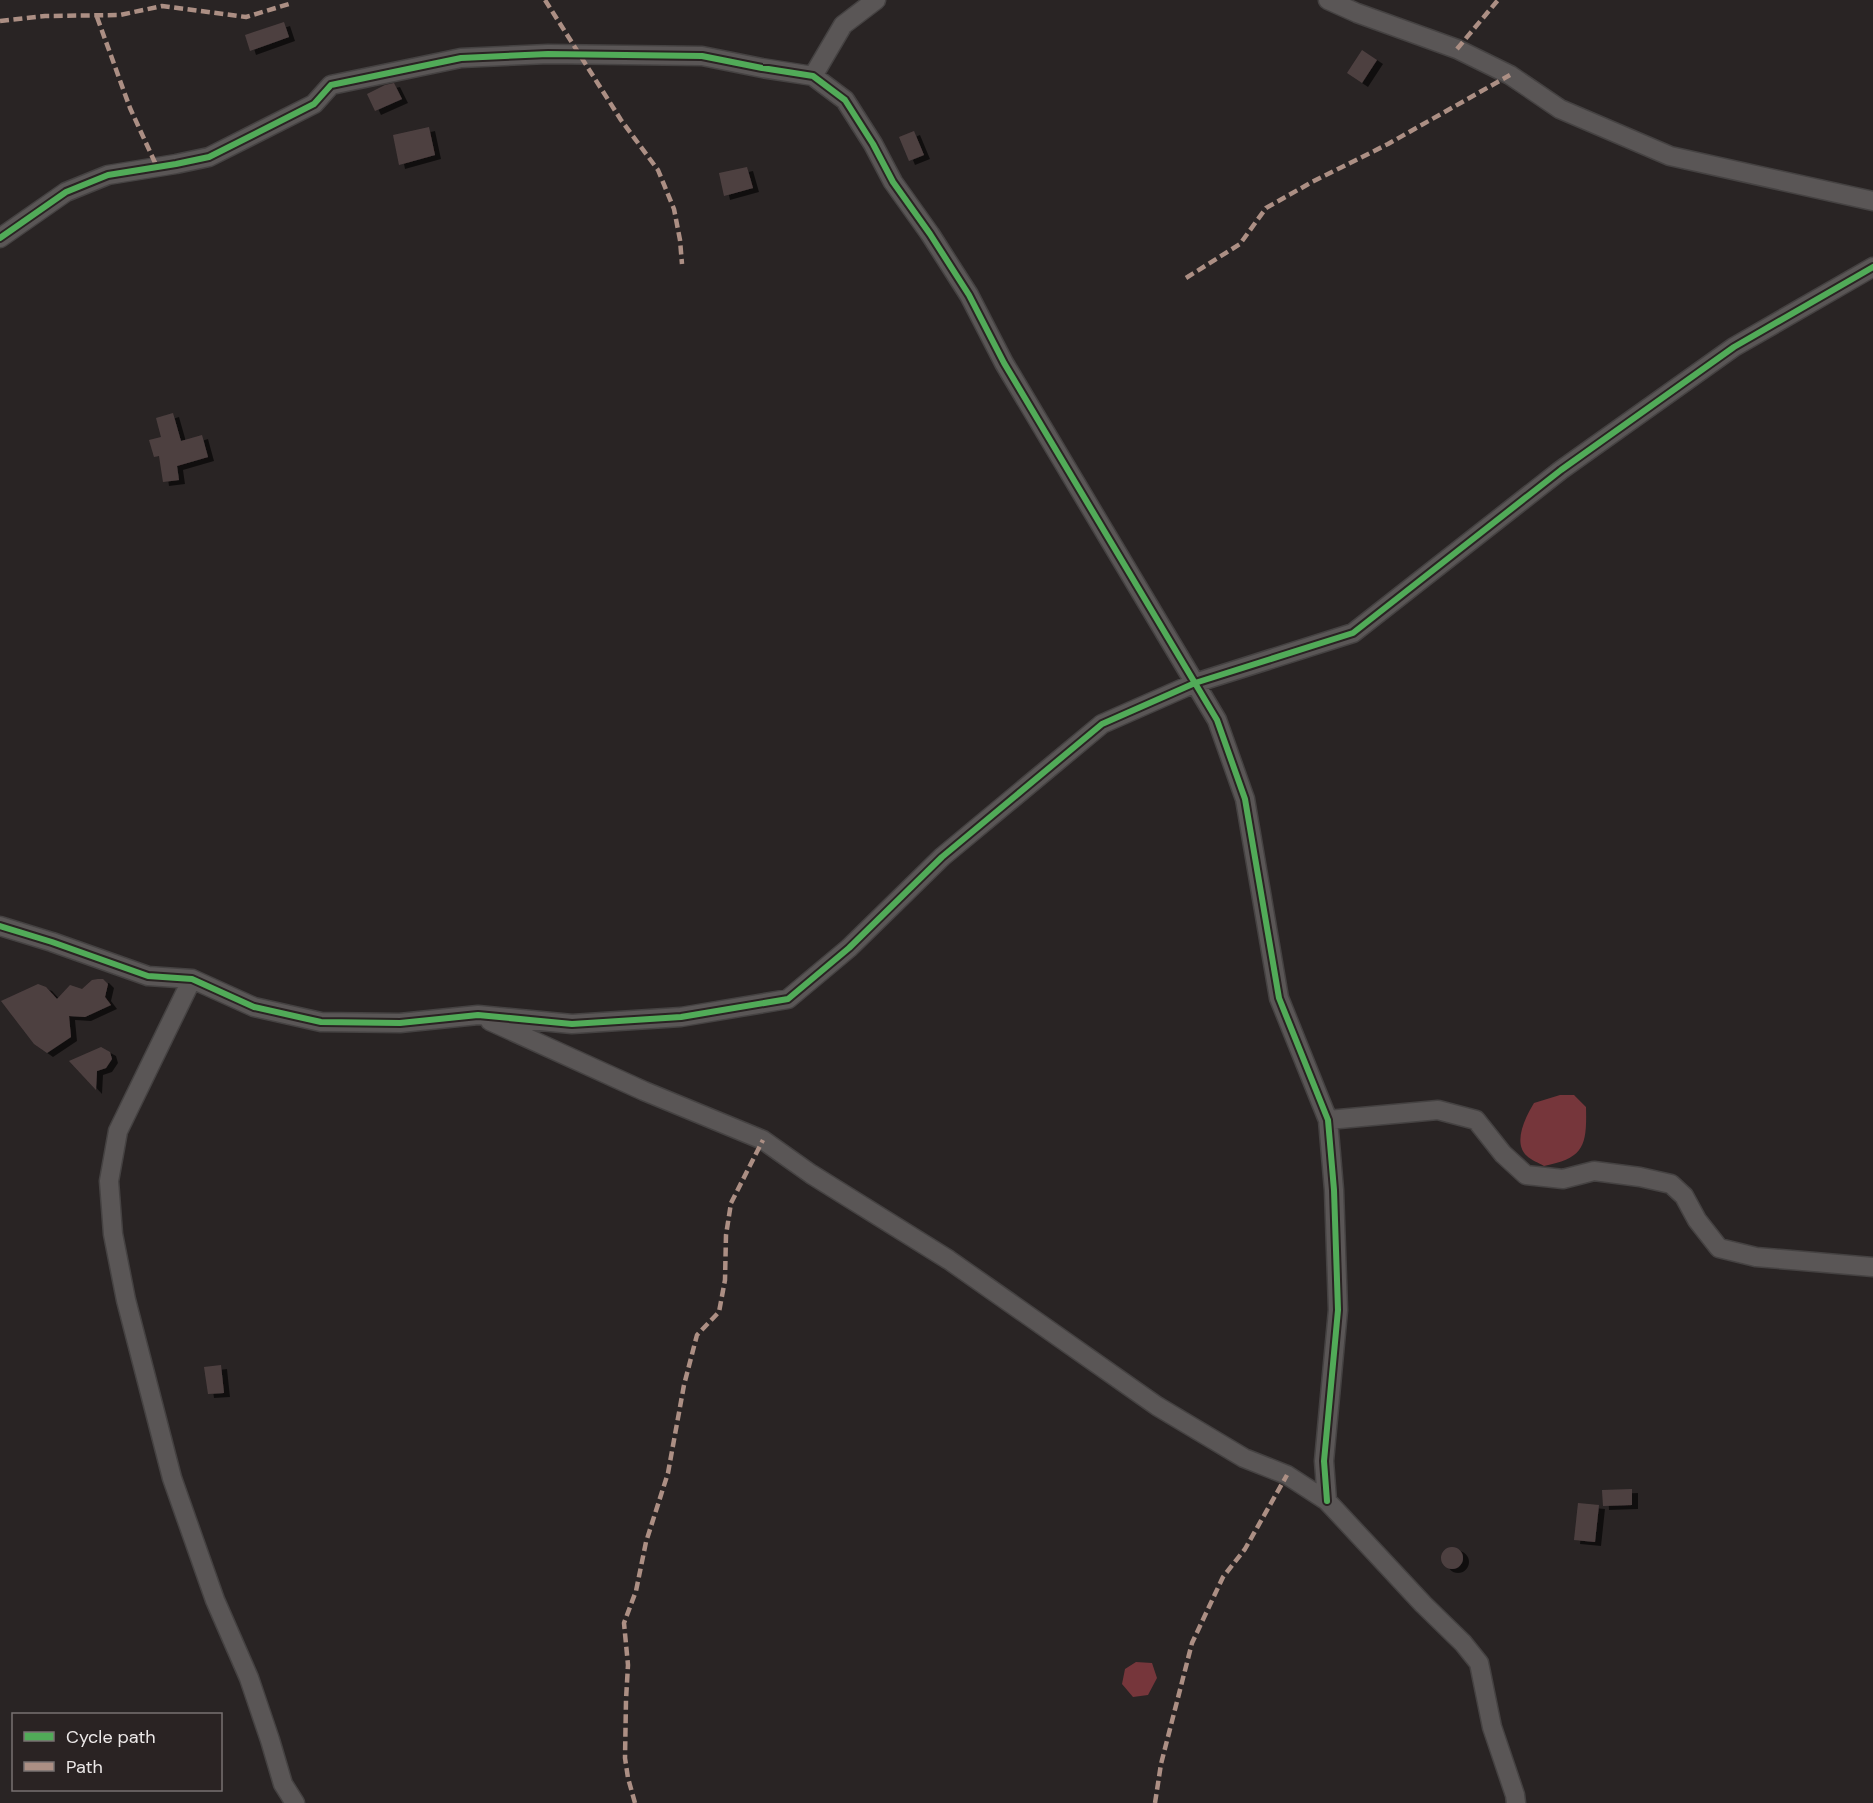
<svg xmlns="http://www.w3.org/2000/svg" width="1873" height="1803" viewBox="0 0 1873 1803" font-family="'DM Sans',sans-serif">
<defs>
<filter id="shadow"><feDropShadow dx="6" dy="4" stdDeviation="0" flood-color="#0009"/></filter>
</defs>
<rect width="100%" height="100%" fill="#292424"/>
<path fill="#76363b" d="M1560,1095H1574L1586,1107C1587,1146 1584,1158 1544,1166C1539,1163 1531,1160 1527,1156C1512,1143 1526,1116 1534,1103Z
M1136,1662L1152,1663L1157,1678L1148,1695L1133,1697L1122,1684L1125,1669Z"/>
<path fill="#4e4041" filter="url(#shadow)" d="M284,22L289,37L250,51L245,35Z
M1362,50L1377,60L1362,83L1347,73Z
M394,83L402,99L375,111L367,94L385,85Z
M429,127L435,155L399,165L393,135Z
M914,131L924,155L909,161L899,137Z
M747,167L753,188L724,196L719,173Z
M173,413L181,441L202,435L208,457L177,466L179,480L163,482L159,456L154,457L149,440L161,437L156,418Z
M98,979H103L108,984L105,997L111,1005L85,1017L69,1016L71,1037L47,1053L34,1044L1,1001L38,984L46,987L57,999L70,985L82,989L92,980Z
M101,1047L110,1052L112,1059L106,1068L97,1071L96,1090L69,1061Z
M221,1365L224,1393L208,1394L204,1367Z
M1632,1489V1505L1603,1506L1602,1490Z
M1578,1503L1599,1505L1595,1542L1574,1540Z
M1441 1558a11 11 0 1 1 22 0a11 11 0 1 1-22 0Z"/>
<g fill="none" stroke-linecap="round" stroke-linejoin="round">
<g stroke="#454242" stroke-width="21">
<path id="street" d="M1328,0L1357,13L1457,49L1510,75L1560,109L1670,156L1873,201
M813,76L843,25L876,0
M0,238L66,192L108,175L176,164L209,157L314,104L331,85L461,58L548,54L702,56L762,68L813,76L845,100L873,144L893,182L930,234L969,295L1004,363L1217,720L1245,799L1279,998L1328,1120L1334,1190L1338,1310L1324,1461L1327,1501
M0,926L52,942L148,976L192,979L254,1007L321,1022L400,1023L478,1015L572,1024L681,1017L788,999L849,948L942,857L1102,724L1195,683L1353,633L1561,470L1734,347L1873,267
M192,979L118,1131L109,1181L113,1234L126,1300L172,1478L215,1600L249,1678L270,1740L283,1784L295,1803
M490,1021L644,1091L763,1140L811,1174L949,1260L1157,1406L1244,1458L1287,1475L1327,1501L1423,1604L1463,1643L1479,1663L1492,1727L1515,1795L1516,1803
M1328,1120L1438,1110L1476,1120L1503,1154L1526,1175L1563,1179L1594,1171L1640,1177L1671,1184L1684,1196L1697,1220L1719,1248L1756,1257L1873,1267"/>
</g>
<use href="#street" stroke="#5a5656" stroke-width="18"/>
<path stroke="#ac8f84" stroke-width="4.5" stroke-dasharray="9 4.5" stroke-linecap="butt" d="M545,0L621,120L658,170L674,209L680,240L682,264
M97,17L130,108L157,167
M0,21L45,16L120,15L162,6L246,17L289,4
M1457,49L1498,0
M1186,278L1240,244L1266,208L1312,182L1388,144L1510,75
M635,1803L628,1778L625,1758L626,1700L628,1665L624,1623L636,1591L646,1542L668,1473L684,1385L697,1335L719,1312L725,1280L726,1235L731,1203L763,1140
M1155,1803L1161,1764L1192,1643L1223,1577L1245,1549L1287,1475"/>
<g stroke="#2a2323" stroke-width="10">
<path id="cycleway" d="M0,238L66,192L108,175L176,164L209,157L314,104L331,85L461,58L548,54L702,56L762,68L813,76L845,100L873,144L893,182L930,234L969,295L1004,363L1217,720L1245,799L1279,998L1328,1120L1334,1190L1338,1310L1324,1461L1327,1501
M0,926L52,942L148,976L192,979L254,1007L321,1022L400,1023L478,1015L572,1024L681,1017L788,999L849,948L942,857L1102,724L1195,683L1353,633L1561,470L1734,347L1873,267"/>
</g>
<use href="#cycleway" stroke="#51ab58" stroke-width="6"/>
</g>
<rect x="12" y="1713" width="210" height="78" fill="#2a2323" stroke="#787272" stroke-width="1.5"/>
<rect x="24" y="1732" width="30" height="9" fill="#51ab58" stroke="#787272" stroke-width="1.5"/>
<text x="66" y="1743" font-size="18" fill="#ede9e9">Cycle path</text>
<rect x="24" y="1762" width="30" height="9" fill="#ac8f84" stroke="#787272" stroke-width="1.5"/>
<text x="66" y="1773" font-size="18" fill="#ede9e9">Path</text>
</svg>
